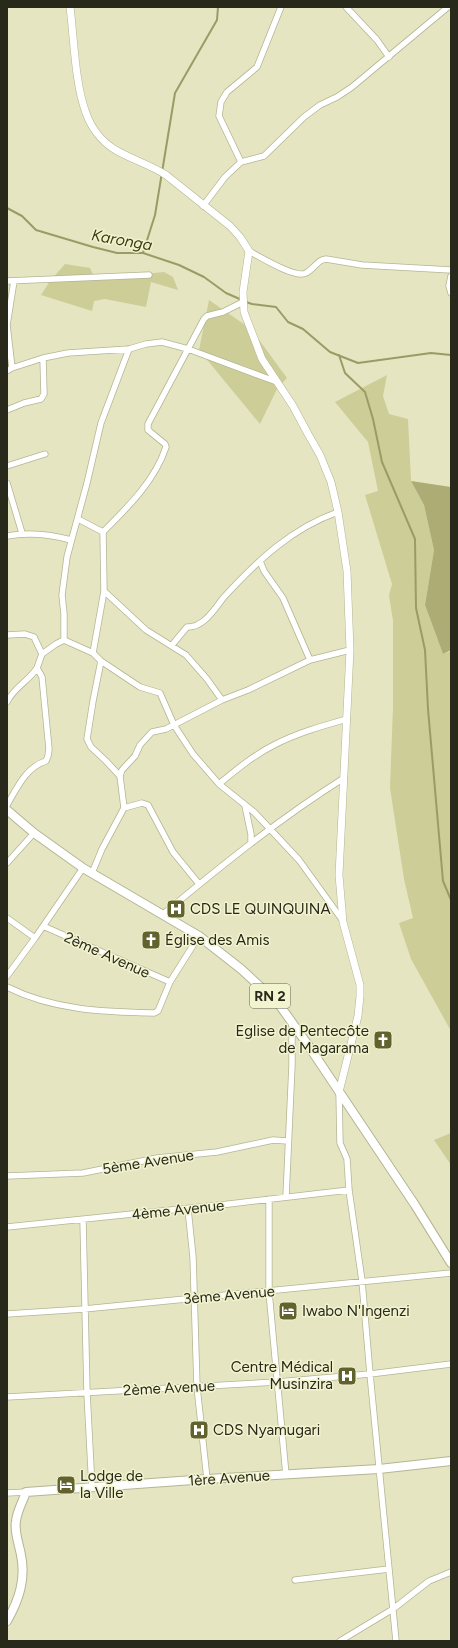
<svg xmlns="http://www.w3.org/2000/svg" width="458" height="1648" viewBox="0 0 458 1648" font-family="Figtree,sans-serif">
<rect width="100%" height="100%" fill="#e5e5c2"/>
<path fill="#cdcd97" d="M65,264L90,268L95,279L164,272L173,277L178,290L151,282L146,307L105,299L94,301L92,311L41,295L50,281Z
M209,300L251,329L287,378L277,389L260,424L199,350Z
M387,375L383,396L389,414L408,419L411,481L424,505L434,550L425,605L443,654L451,651V1031L411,959L399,923L413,918L404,879L390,788L393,707V621L389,595L392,584L365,495L378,491L368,442L335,402Z
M451,1133V1165L434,1140Z"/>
<path fill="#acac74" d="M411,481L451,487V650L443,654L425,605L434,550L424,505Z"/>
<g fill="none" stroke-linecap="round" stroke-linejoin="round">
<path stroke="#9b9b65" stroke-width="2" d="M7,208L22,216L36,230L93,247L117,253H143L179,265L204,277L226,293L242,300
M143,253L155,215L175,93L217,20L218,7
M246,302L252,304L276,307L288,322L303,329L330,352L358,363L431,353L451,355
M339,355L345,373L365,392L373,419L382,462L415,539L416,608L425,650L428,709L443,881L451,900"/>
<g stroke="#b4b593" stroke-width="7">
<path id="minor" d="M346,7L377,40L389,57
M241,162L219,116L221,102L227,92L257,67L281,7
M203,206L225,177L241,162L264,156L304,117L320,105L337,97L352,87L448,7
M249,251C260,257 296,279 306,273C314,269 318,259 326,259L362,265L451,270
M451,276L449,286L451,293
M7,281L149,275
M129,349L101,423L87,483L67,557L62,595L64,614V640L93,653L101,661L140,687L160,693L174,725L193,754L219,784L254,812L270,829L299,860L343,921
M12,368L7,325L14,281
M7,371L12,368L43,358L68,353L129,349L146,344L162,342L188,349L277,382
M7,410L24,403L41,399L44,394L43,358
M7,466L45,454
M7,483L22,533
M78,519L103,532
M7,536C29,532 49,534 71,540
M260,561L264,571L283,598L310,660
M104,591L146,630L186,655L207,679L222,700
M7,635L25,634L34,637L42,654
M172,645L187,627C204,628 215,608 224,597C257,561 292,528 338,512
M93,653L104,591L103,532C127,508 155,481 166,447L165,444L148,430V424L204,319L207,316L223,312L243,302
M101,661L93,701L87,739L91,747L106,761L120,776L122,770L135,756L140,745L152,732L166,729L222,700L248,690L310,660L350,650
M7,702C14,687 29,681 37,668
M219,784C236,770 254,755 274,745C297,733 322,726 347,719
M7,805C17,788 26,767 46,761L48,756L49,749L42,677L37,668L42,654L56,644L64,640
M245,806L251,834V842
M124,808L142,803L148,805L173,852L199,884
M7,863L34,833
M92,873L102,849L124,808L120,776
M162,915C221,866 279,819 344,778
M7,918L35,938
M43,926L170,982
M7,976L35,938L83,868
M7,987C53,1010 103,1012 154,1013L158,1011L170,982L199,936
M339,1092L340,1143L347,1159L349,1190L362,1281L370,1374L396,1641
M7,1176L83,1173L157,1158L217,1152L273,1140L288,1141
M286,1197L292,1065V1024
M269,1199V1292L286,1475
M188,1209L193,1257L197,1387L207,1479
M83,1220L87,1393L92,1488
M7,1227L229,1204L349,1190
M7,1314L84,1309L451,1273
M7,1397L277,1382L370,1374L451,1364
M7,1493L26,1492
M295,1580L389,1569
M340,1641L393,1609L429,1581L451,1572"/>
</g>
<g stroke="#b4b593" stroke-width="8">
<path id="tertiary" d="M70,7C74,39 75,84 86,113C91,127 101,141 114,149C130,159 149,164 166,175L230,226L240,237L249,251L243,292L244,312L262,359L293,406L308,434L320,455L331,482L338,512L347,571L350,650L339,875L343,922L360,985V996L358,1016L339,1092"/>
</g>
<g stroke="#b4b593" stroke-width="10">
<path id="secondary" d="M7,1621C19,1600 26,1579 21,1555C19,1544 14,1532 16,1521C17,1511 23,1501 26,1492L207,1479L379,1469L451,1461"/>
</g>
<g stroke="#b4b593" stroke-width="10">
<path id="primary" d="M7,810L34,833L83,868L199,936L241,969L265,991L281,1007L308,1045L415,1205L451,1263"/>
</g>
<use href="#minor" stroke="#fff" stroke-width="5.5"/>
<use href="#tertiary" stroke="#fff" stroke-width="7"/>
<use href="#secondary" stroke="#fff" stroke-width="8"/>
<use href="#primary" stroke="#fff" stroke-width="8"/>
</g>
<defs>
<g id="hospital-square" transform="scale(1)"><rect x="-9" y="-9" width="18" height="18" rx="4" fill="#62622f" stroke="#f2f3cf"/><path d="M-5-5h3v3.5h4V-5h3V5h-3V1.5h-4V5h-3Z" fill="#fff"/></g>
<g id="church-square" transform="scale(1)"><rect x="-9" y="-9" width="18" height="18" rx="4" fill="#62622f" stroke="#f2f3cf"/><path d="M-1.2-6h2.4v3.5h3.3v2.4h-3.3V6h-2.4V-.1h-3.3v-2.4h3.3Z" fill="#fff"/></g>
<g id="hotel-square" transform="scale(1)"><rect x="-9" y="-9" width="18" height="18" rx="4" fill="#62622f" stroke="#f2f3cf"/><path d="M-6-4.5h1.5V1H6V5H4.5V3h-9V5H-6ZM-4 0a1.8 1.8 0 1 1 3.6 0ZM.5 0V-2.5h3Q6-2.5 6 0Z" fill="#fff"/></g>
</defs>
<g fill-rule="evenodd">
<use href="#hospital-square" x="176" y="909"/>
<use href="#church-square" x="151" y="940"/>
<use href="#church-square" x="383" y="1040"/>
<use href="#hotel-square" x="288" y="1311"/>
<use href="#hospital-square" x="347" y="1376"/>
<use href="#hospital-square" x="199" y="1430"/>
<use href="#hotel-square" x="66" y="1485"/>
</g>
<g text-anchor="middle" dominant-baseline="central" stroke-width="3" stroke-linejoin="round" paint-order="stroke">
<rect fill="#f2f3cf" stroke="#656651" stroke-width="1" x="250" y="984" width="40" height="24" rx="3"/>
<g font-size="14" font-weight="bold" fill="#29291b">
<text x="270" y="996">RN 2</text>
</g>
<g font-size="15" fill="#29291b" stroke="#f2f3cf" text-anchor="start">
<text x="190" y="909">CDS LE QUINQUINA</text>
<text x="165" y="940">Église des Amis</text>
<text x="369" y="1031" text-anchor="end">Eglise de Pentecôte<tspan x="369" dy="17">de Magarama</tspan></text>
<text x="302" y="1311">Iwabo N'Ingenzi</text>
<text x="333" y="1367" text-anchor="end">Centre Médical<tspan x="333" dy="17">Musinzira</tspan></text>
<text x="213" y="1430">CDS Nyamugari</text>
<text x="80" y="1476">Lodge de<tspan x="80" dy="17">la Ville</tspan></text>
</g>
<g font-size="15" fill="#29291b" stroke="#f2f3cf">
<text transform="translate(107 955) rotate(24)">2ème Avenue</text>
<text transform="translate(148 1162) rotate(-9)">5ème Avenue</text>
<text transform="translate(178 1210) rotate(-6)">4ème Avenue</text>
<text transform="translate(229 1295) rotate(-5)">3ème Avenue</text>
<text transform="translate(169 1388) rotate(-3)">2ème Avenue</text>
<text transform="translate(229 1478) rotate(-4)">1ère Avenue</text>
</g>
<g font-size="16" font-style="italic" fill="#3e3d11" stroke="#f2f3cf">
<text transform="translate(122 240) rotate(10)">Karonga</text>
</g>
</g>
<rect width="458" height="1648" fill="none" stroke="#29291b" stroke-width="16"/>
</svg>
